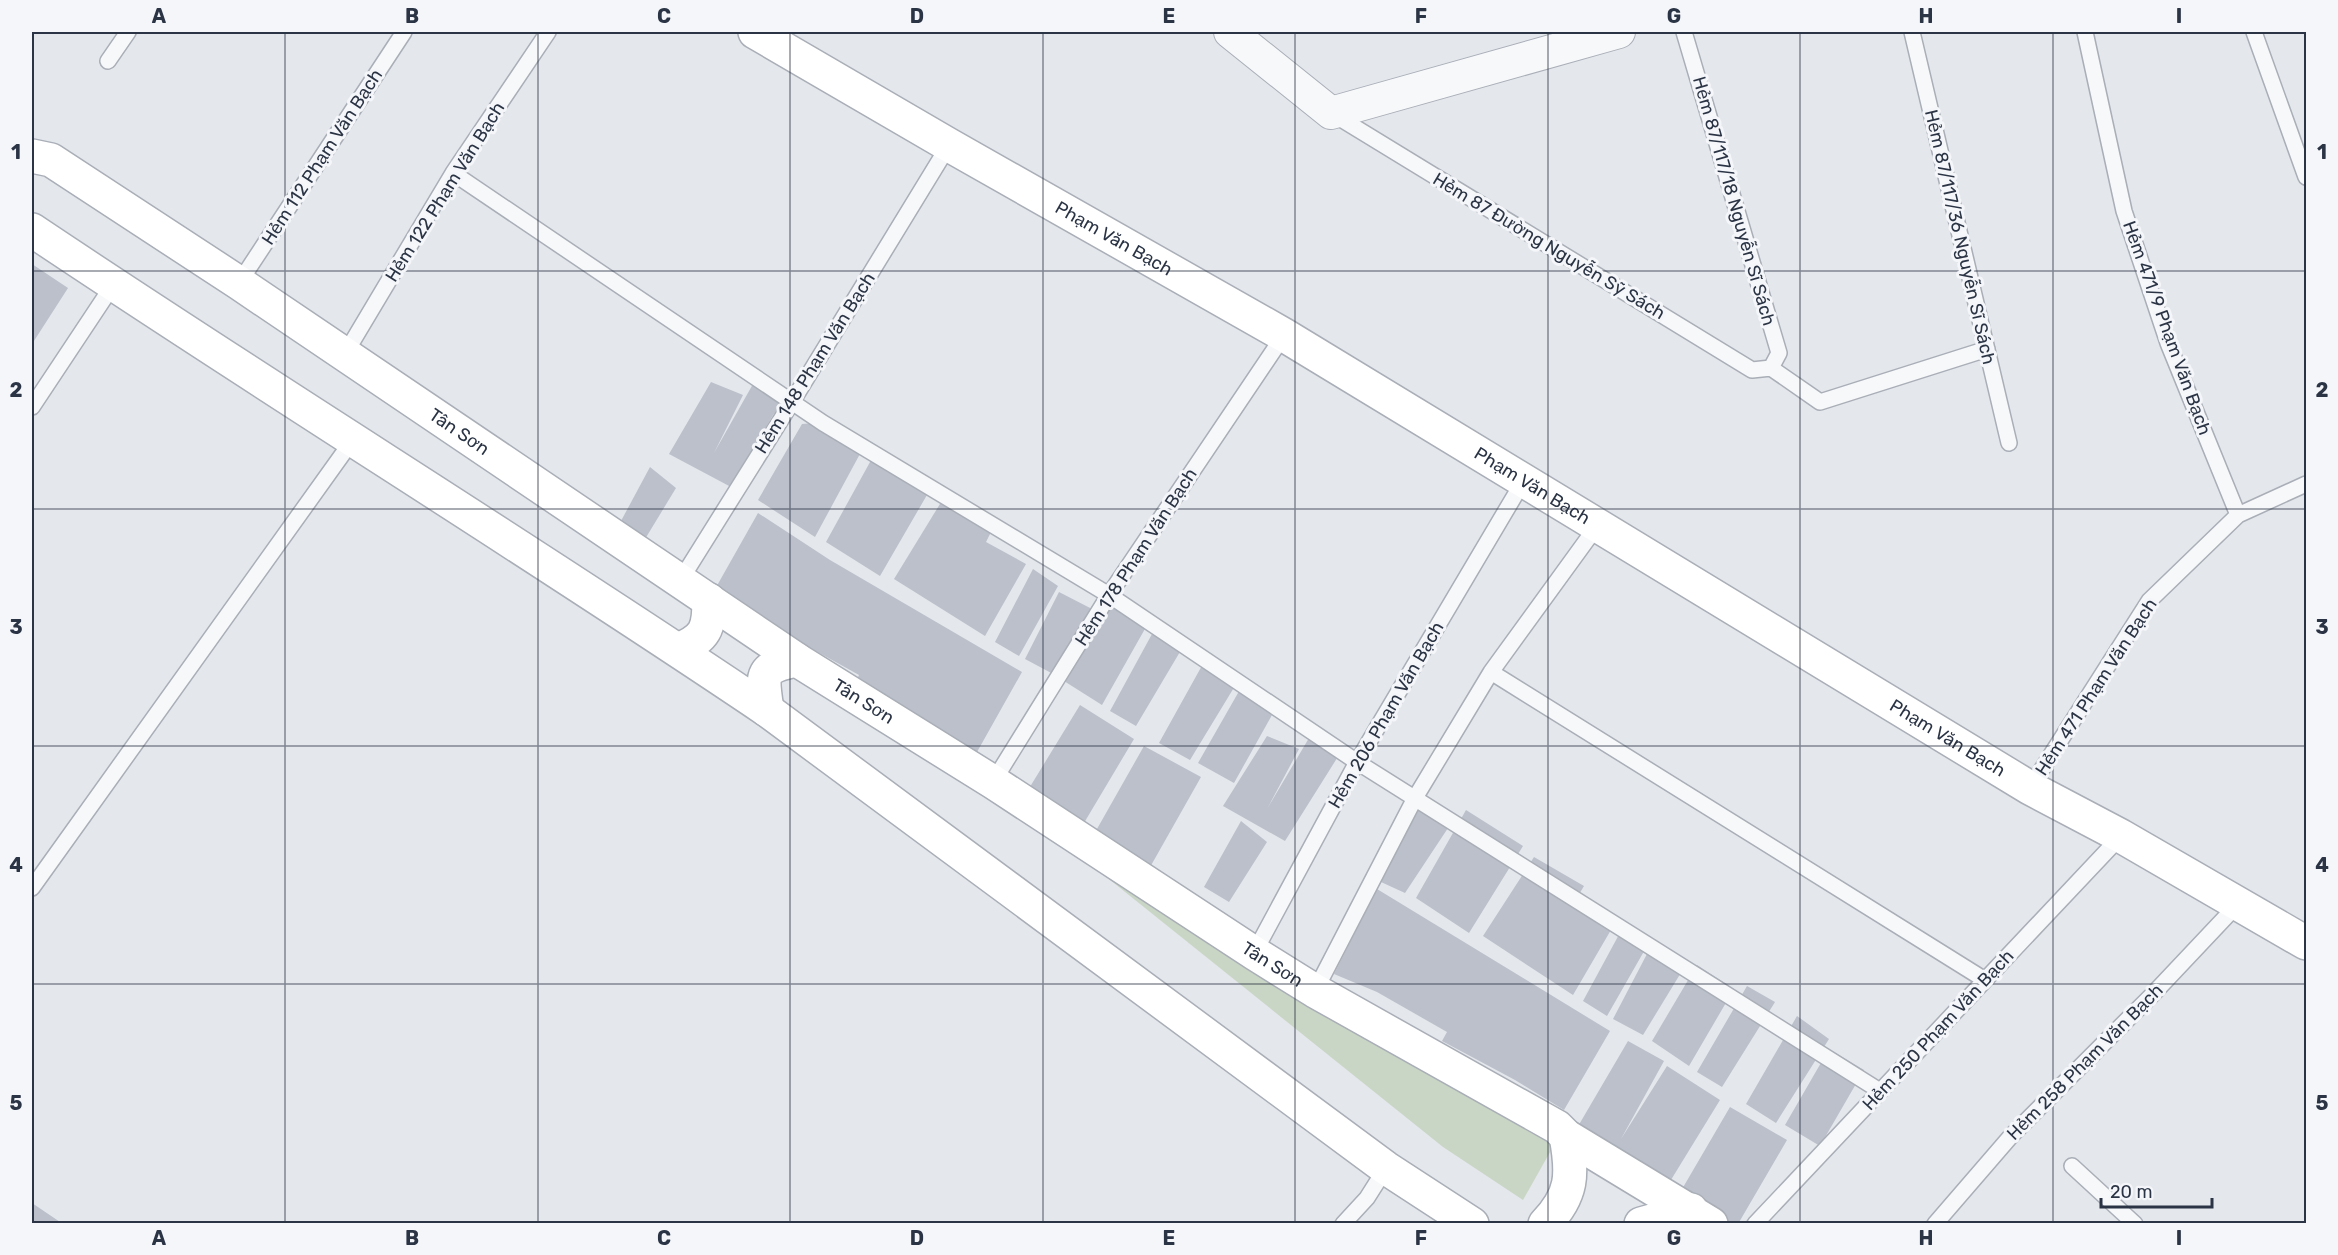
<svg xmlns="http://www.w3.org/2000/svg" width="2338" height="1255" viewBox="0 0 2338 1255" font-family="Rubik,sans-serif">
<rect width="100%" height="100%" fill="#e4e7ec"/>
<path fill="#c9d6c5" d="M1039,823L1558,1138L1523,1200L1443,1147Z"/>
<path fill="#bbc0ca" d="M32,264L68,288L32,344Z
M711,382L743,395L714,453L753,384L784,401L773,415L731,487L669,454Z
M815,423L861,452L815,537L758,500L802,424Z
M875,453L931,488L880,576L826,542Z
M650,467L676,488L639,549L614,534Z
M943,499L993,528L986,542L1026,564L985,636L894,579Z
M758,513L830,560L1022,672L977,752L928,722L855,684L859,675L789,636L710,598Z
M1033,569L1058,586L1019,656L995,642Z
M1059,592L1094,610L1055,675L1025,659Z
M1109,605L1146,627L1102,705L1064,681Z
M1158,623L1187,640L1136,726L1110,711Z
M1209,653L1241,676L1190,760L1159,743Z
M1242,686L1277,706L1234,783L1198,763Z
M1080,705L1134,739L1081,828L1025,795Z
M1267,736L1299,749L1267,809L1309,738L1339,755L1285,841L1223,806Z
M1144,746L1201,777L1149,869L1093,836Z
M1418,809L1448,828L1405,893L1381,882Z
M1466,810L1523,846L1469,933L1416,898Z
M1241,821L1267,842L1229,902L1204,887Z
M1534,857L1584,886L1575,901L1615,923L1573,995L1483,936Z
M1377,889L1610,1031L1564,1110L1515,1080L1442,1041L1447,1032L1377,992L1334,974Z
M1622,929L1647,946L1607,1016L1583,1001Z
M1648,952L1682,971L1643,1035L1613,1019Z
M1697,965L1734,989L1689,1066L1652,1041Z
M1747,986L1775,1002L1722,1087L1697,1072Z
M1797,1016L1829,1039L1776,1123L1746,1104Z
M1628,1041L1664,1061L1621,1139L1667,1066L1720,1100L1666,1188L1577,1128Z
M1829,1049L1864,1070L1820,1146L1785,1125Z
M1730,1107L1787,1140L1738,1224H1723L1678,1196Z
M32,1203L63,1224H32Z"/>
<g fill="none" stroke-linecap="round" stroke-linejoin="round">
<g stroke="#a9aeb7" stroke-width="18">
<path id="lane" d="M1684,32L1779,353L1771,368
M1912,32L2009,443
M2085,32L2124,211L2168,343L2238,515
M2254,32L2306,177
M108,61L128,32
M1333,114L1752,370L1771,368
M453,173L823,423L1109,595L1357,762L1880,1091
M239,283L404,32
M345,354L453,173L548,32
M1771,368L1820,402L1987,349
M32,407L113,285
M680,581L792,402L949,145
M1491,672L1985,980
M993,782L1109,595L1284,335
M2030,788L2149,601L2238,515L2306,484
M32,888L352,441
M1254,953L1357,762L1524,480
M1315,991L1415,798L1491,672L1597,526
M2072,1166L2135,1224
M1343,1224L1367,1198L1386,1168
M1755,1224L2121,836
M1935,1224L2011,1136L2154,993L2238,904"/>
</g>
<g stroke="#a9aeb7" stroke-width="34">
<path id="street" d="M1230,32L1331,113L1619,32"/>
</g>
<g stroke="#a9aeb7" stroke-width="36">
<g id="secondary">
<path id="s1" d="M755,32L949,145L1284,335L2030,788L2121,836L2306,943"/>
<path id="s2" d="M32,156L51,160L239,283L797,660L993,782L1254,953L1315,991L1557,1127L1566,1136L1711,1224"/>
<path d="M32,230C275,393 524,546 767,710L1386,1168L1472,1224"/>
<path d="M678,650C706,638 709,629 709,600"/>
<path d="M767,710C762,675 759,667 797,660"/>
<path d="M1545,1224C1573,1195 1573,1174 1566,1136"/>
<path d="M1641,1224L1691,1210"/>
</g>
</g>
<use href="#lane" stroke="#f7f8fa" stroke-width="15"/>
<use href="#street" stroke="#f7f8fa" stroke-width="32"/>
<use href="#secondary" stroke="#fff" stroke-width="33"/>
</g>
<path fill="none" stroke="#2b3445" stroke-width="1.5" stroke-opacity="0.55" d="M285,32V1224M538,32V1224M790,32V1224M1043,32V1224M1295,32V1224M1548,32V1224M1800,32V1224M2053,32V1224M32,271H2306M32,509H2306M32,746H2306M32,984H2306"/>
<g text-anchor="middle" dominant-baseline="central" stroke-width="6" stroke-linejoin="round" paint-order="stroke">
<g font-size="18" fill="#2b3445" stroke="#f4f6f9">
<text transform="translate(322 157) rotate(-57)">Hẻm 112 Phạm Văn Bạch</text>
<text transform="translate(445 192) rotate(-58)">Hẻm 122 Phạm Văn Bạch</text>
<text transform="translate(1734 201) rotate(74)">Hẻm 87/117/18 Nguyễn Sĩ Sách</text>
<text transform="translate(1960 237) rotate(77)">Hẻm 87/117/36 Nguyễn Sĩ Sách</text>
<text stroke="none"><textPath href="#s1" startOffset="414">Phạm Văn Bạch</textPath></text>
<text transform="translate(1549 246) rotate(31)">Hẻm 87 Đường Nguyễn Sỹ Sách</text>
<text transform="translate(2167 328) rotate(70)">Hẻm 471/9 Phạm Văn Bạch</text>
<text transform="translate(815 363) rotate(-58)">Hẻm 148 Phạm Văn Bạch</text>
<text stroke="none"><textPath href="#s2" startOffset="510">Tân Sơn</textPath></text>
<text stroke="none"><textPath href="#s1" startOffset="900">Phạm Văn Bạch</textPath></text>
<text transform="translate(1136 557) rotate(-57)">Hẻm 178 Phạm Văn Bạch</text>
<text transform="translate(2096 687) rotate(-57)">Hẻm 471 Phạm Văn Bạch</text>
<text stroke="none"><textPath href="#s2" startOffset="996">Tân Sơn</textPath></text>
<text transform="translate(1386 715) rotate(-60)">Hẻm 206 Phạm Văn Bạch</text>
<text stroke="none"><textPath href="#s1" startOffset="1386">Phạm Văn Bạch</textPath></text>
<text stroke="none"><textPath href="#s2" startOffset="1482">Tân Sơn</textPath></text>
<text transform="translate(1938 1030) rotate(-47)">Hẻm 250 Phạm Văn Bạch</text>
<text transform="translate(2085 1062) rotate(-45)">Hẻm 258 Phạm Văn Bạch</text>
</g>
</g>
<rect width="2338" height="1255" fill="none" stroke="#f4f6f9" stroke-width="66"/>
<path d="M2101 1198v9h111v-9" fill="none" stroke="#2b3445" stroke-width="3"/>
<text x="2110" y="1198" font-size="18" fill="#2b3445" stroke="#f4f6f9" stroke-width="4.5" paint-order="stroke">20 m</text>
<rect x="33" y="33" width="2272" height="1189" fill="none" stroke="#2b3445" stroke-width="2"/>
<g font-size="20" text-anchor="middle" font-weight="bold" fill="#2b3445">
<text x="159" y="23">A</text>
<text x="412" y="23">B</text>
<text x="664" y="23">C</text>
<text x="917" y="23">D</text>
<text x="1169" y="23">E</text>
<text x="1421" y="23">F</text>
<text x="1674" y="23">G</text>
<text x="1926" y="23">H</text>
<text x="2179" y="23">I</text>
<text x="16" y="159">1</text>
<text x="2322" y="159">1</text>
<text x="16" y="397">2</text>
<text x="2322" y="397">2</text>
<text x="16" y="634">3</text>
<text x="2322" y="634">3</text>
<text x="16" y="872">4</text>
<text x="2322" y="872">4</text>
<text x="16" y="1110">5</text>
<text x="2322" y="1110">5</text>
<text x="159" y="1245">A</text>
<text x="412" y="1245">B</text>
<text x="664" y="1245">C</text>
<text x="917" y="1245">D</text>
<text x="1169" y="1245">E</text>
<text x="1421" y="1245">F</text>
<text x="1674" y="1245">G</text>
<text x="1926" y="1245">H</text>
<text x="2179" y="1245">I</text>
</g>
</svg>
